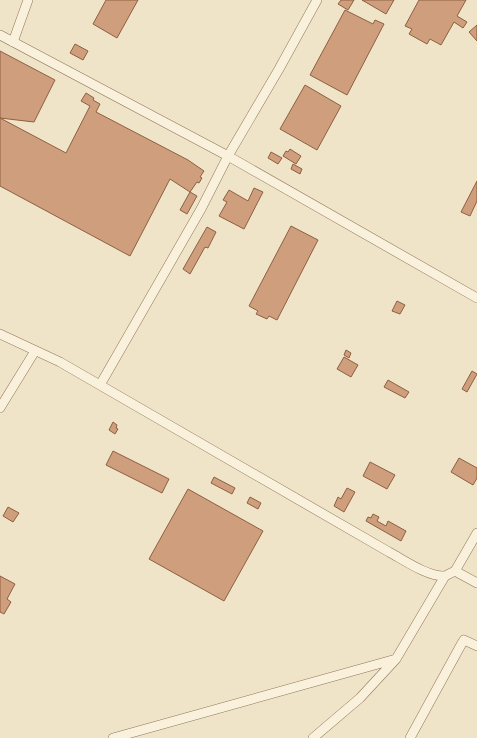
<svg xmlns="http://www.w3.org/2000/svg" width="477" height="738" viewBox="0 0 477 738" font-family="Georgia,serif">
<rect width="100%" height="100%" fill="#f0e4c8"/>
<path fill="#cf9f7d" stroke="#8d5f41" d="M106,0H138L117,38L93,24Z
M341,0H354L348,10L338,4Z
M362,0H394L386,14Z
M419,0H466L457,16L467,22L463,28L454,22L441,45L430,39L427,44L409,34L412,29L405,26Z
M345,10L373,24L375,20L384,24L347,95L310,75Z
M477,25V41L469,32Z
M75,44L88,51L83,60L70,53Z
M0,51L55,80L34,122L0,118L66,153L90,106L81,101L86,93L94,98L93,100L100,104L96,112L188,160L204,171L200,177L202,178L199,183L197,182L190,192L197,196L187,214L180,210L190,192L170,179L130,256L0,186Z
M305,85L341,106L317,150L280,129Z
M290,149L301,156L296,164L283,156L286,151L288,152Z
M271,152L282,158L278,164L268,158Z
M293,164L302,169L300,174L291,169Z
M477,181V201L470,216L461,212Z
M254,188L263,192L244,229L219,216L227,202L223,200L229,190L248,201Z
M291,226L318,240L277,320L269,316L267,319L256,314L258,311L249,306Z
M207,227L216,232L208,248L205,247L190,274L183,269Z
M397,301L405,305L400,314L392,311Z
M346,350L351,353L349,358L344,355Z
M344,357L358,365L351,377L337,369Z
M472,371L477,374L467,392L462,389Z
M388,380L409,392L405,398L384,387Z
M113,422L117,425L116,428L118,429L115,434L109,430Z
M113,451L169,479L162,493L106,465Z
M459,458L477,468V478L473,485L451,472Z
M370,462L395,475L387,489L363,476Z
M214,477L235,488L232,494L211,483Z
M347,488L355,492L344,512L334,506L338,497L341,499Z
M188,489L263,531L224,601L149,559Z
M250,497L261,503L258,509L247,503Z
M8,507L19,513L13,522L3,516Z
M373,514L379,517L377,521L386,526L388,521L406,531L401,541L366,521L368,517L371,518Z
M0,576L15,584L7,599L11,602L4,614L0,612Z"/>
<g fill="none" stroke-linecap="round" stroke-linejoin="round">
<g stroke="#8d765c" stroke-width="10">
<path id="minor" d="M0,35L228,156L477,298
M13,42L28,0
M0,334L60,362L389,552C404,560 428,577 445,576
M100,385L201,209L228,156L279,69L317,0
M0,408L35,351
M455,571L477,583
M113,738L396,659
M313,738L360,698L396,659L445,576L455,571L477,533
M410,738L462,643L464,640L477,646"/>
</g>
<use href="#minor" stroke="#faf1dc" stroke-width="9"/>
</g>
</svg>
